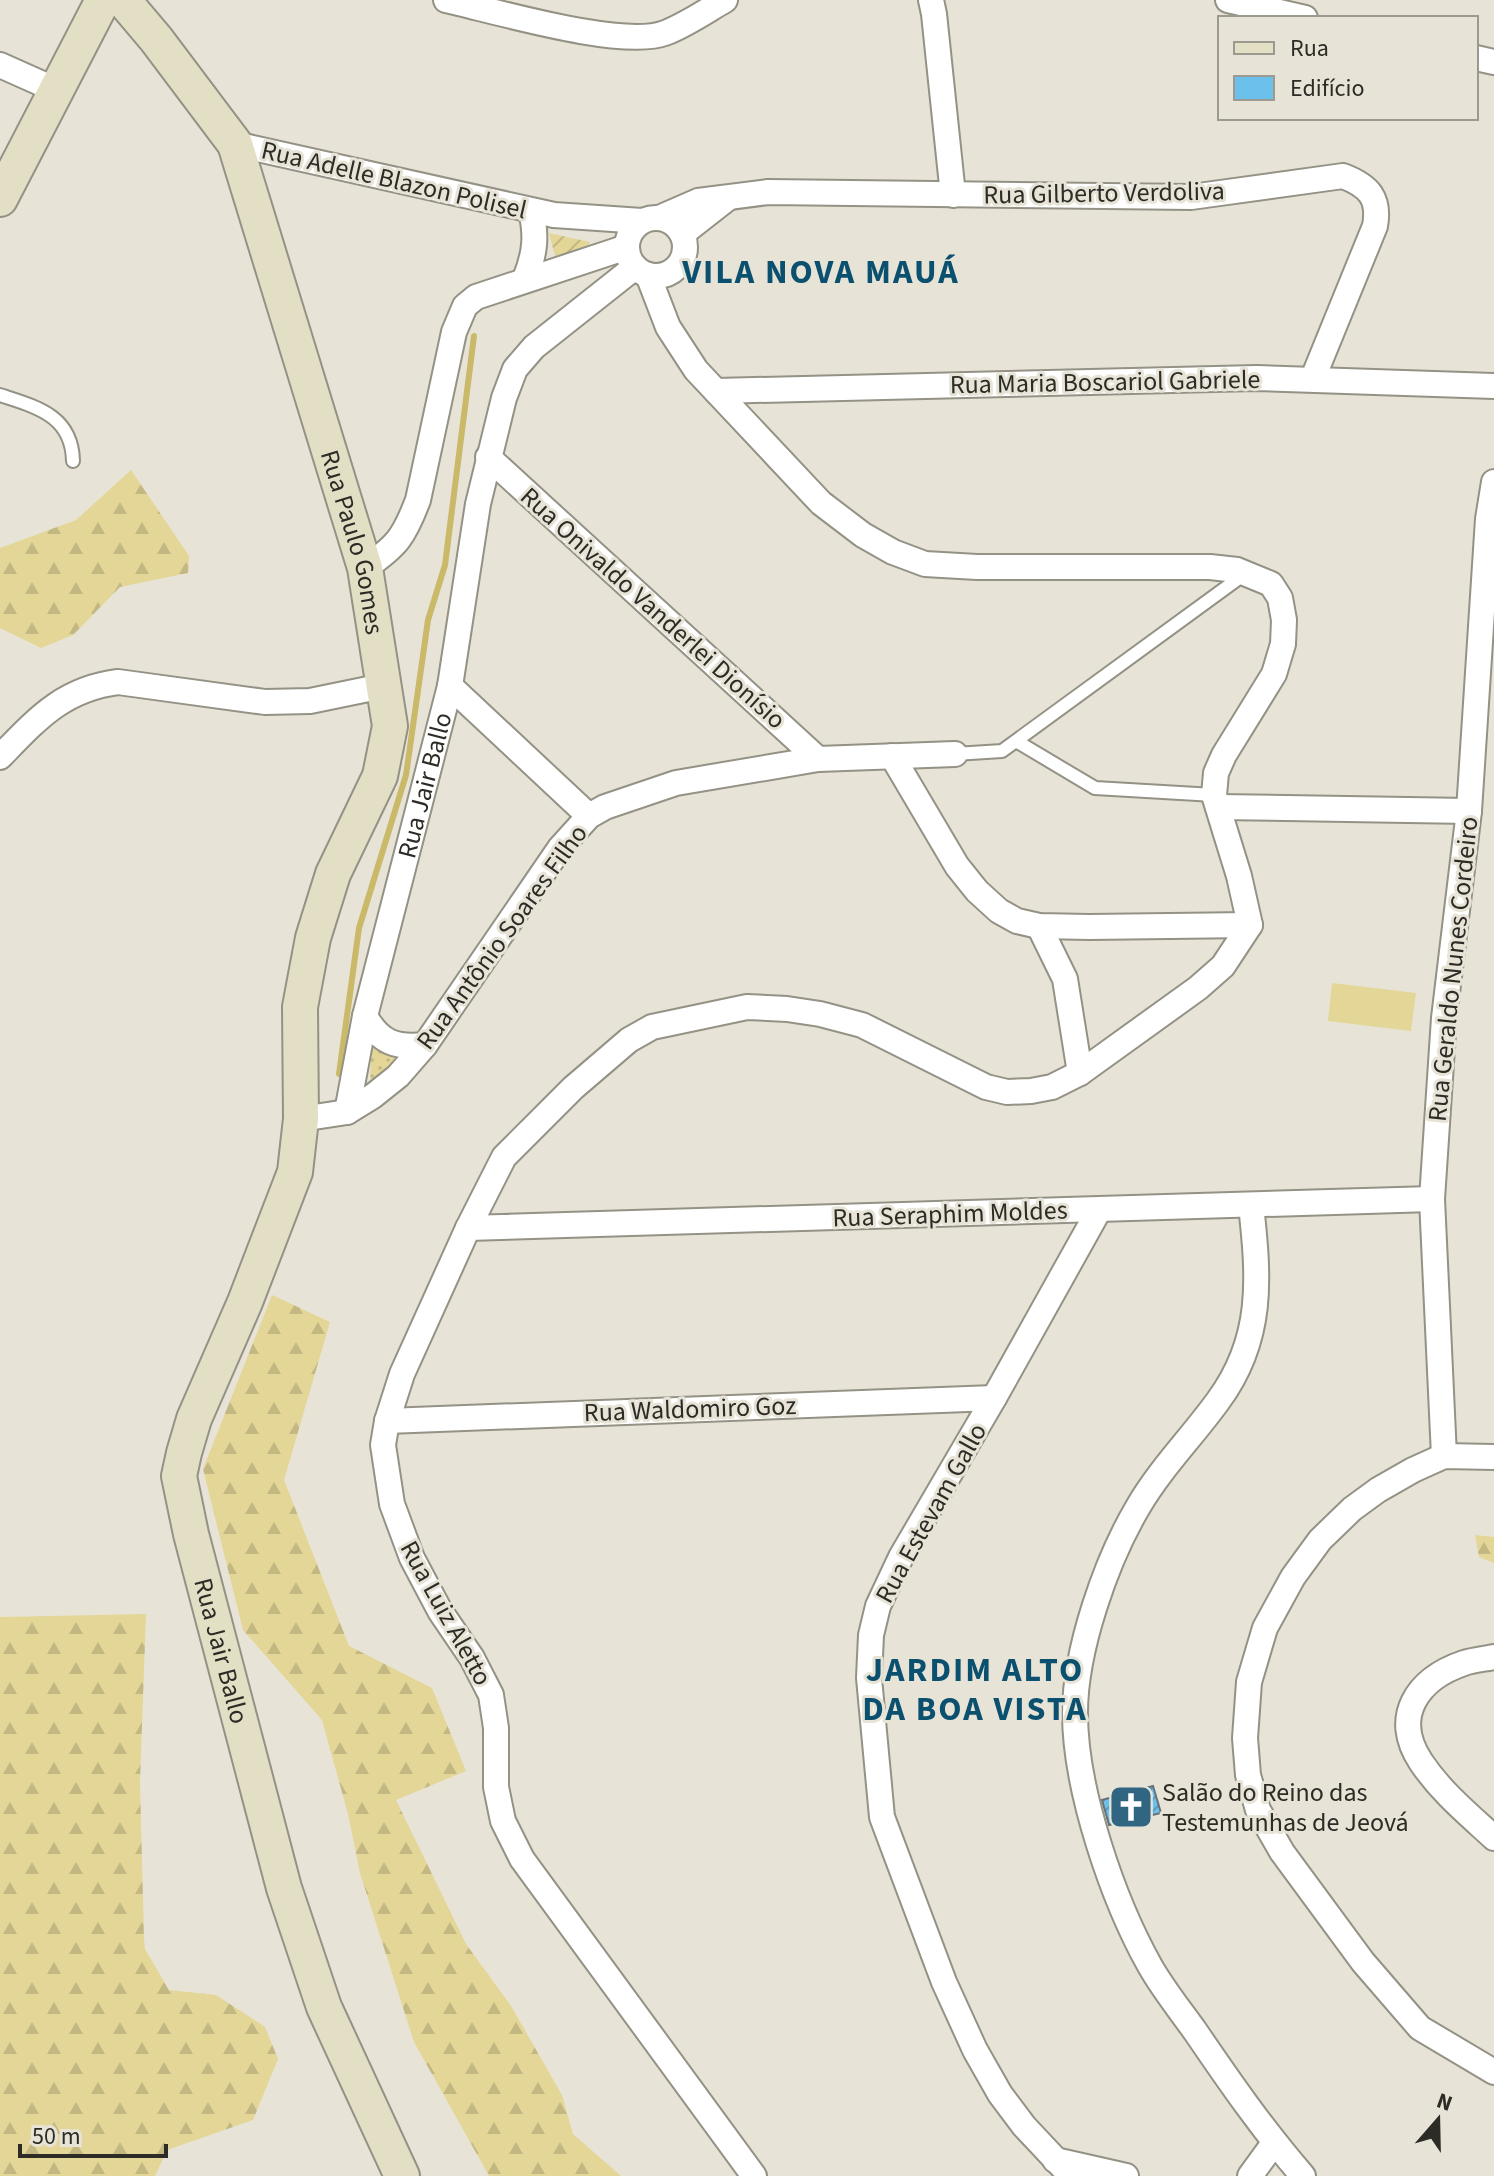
<svg xmlns="http://www.w3.org/2000/svg" width="1494" height="2176" viewBox="0 0 1494 2176" font-family="'Source Sans 3',sans-serif">
<defs>
<pattern id="grass-dots" width="8" height="8" patternUnits="userSpaceOnUse" patternTransform="scale(2)"><rect width="8" height="8" fill="#e3d697"/><path d="M2 2h.1M6 6h.1" fill="none" stroke="#c3b882" stroke-width="1.8" stroke-linecap="round"/></pattern>
<pattern id="forest-firs" width="22" height="20" patternUnits="userSpaceOnUse" patternTransform="scale(2)"><rect width="22" height="20" fill="#e3d697"/><path d="M5 1l3.5 6h-7zM16 11l3.5 6h-7z" fill="#c3b882"/></pattern>
<pattern id="garden-furrows" width="10" height="10" patternUnits="userSpaceOnUse" patternTransform="scale(2)"><rect width="10" height="10" fill="#e3d697"/><path d="M-1 1l2-2M0 10L10 0M9 11l2-2" fill="none" stroke="#c3b882"/></pattern>
<pattern id="building-hatch" width="6" height="6" patternUnits="userSpaceOnUse" patternTransform="scale(2)"><rect width="6" height="6" fill="#6cc0ec"/><path d="M-1 1l2-2M0 6l6-6M5 7l2-2" fill="none" stroke="#599cbf"/></pattern>
</defs>
<rect width="100%" height="100%" fill="#e7e4d7"/>
<path fill="url(#grass-dots)" d="M372,1046L400,1058L378,1081L370,1079Z"/>
<path fill="url(#forest-firs)" d="M131,470L189,556L188,573L120,587L73,635L41,648L0,628V548L76,520Z
M272,1295L330,1322L284,1480L349,1646L432,1688L466,1771L396,1800L466,1944L511,2006L562,2095L573,2134L621,2176H489L414,2042L360,1873L348,1814L322,1720L243,1630L203,1469Z
M1475,1535L1494,1537V1563L1479,1557Z
M146,1614L140,1782L144,1939L145,1949L169,1990L216,1995L265,2027L278,2059L253,2120L167,2150L155,2176H0V1617Z"/>
<path fill="#e3d697" d="M1332,983L1416,993L1411,1031L1328,1021Z"/>
<path fill="url(#garden-furrows)" d="M549,233L590,242L587,249L555,256Z"/>
<g fill="none" stroke-linecap="round" stroke-linejoin="round">
<path stroke="#c9b968" stroke-width="6" d="M339,1074L359,928L406,775L428,620L445,565L474,336"/>
</g>
<path fill="url(#building-hatch)" stroke="#667279" stroke-width="2" d="M1153,1786L1161,1813L1109,1825L1102,1800Z"/>
<g fill="none" stroke-linecap="round" stroke-linejoin="round">
<g stroke="#949185" stroke-width="16">
<path id="lane" d="M0,395C36,407 72,415 73,461
M1016,741L1095,788L1214,795
M955,754L1002,751L1246,573"/>
</g>
<g stroke="#949185" stroke-width="28">
<g id="street">
<path d="M446,0C495,11 622,49 665,33C686,25 706,11 725,0"/>
<path d="M931,0L934,14L953,195"/>
<path d="M1228,0L1305,18"/>
<path d="M1476,58L1494,62"/>
<path d="M0,65L56,90"/>
<path d="M235,144L554,215L642,221"/>
<circle cx="656" cy="247" r="29"/>
<path d="M659,218L698,201L768,192L1191,197L1343,176C1369,186 1380,198 1375,226L1313,378"/>
<path d="M682,234L728,198"/>
<path d="M648,275L668,327L696,370L821,503L863,535L893,552L925,564L977,567H1210L1237,570L1271,584L1280,598L1284,620L1283,644L1274,674L1224,755L1216,773L1214,795L1239,876L1250,925L1223,966L1198,988L1080,1073L1052,1087L1031,1091L1007,1092L986,1087L862,1025L820,1014L787,1009L747,1007L652,1027L629,1040L573,1088L504,1157L468,1228L402,1374L387,1421L383,1445L392,1504L412,1558L440,1611L472,1658L491,1695L496,1728V1787L503,1821L522,1859L754,2176"/>
<path d="M525,279C535,254 537,236 531,211"/>
<path d="M716,391L1257,378L1494,386"/>
<path d="M488,457L818,759"/>
<path d="M365,568C397,546 404,537 418,500L454,332L465,306L476,297L627,247"/>
<path d="M450,686L589,816"/>
<path d="M892,756L957,866L977,891L999,911L1017,921L1039,926L1089,927L1250,925"/>
<path d="M0,757C37,719 63,689 118,682L265,702L310,701L383,686"/>
<path d="M1218,807L1469,811"/>
<path d="M1039,926L1065,979L1080,1073"/>
<path d="M365,1016C380,1043 396,1048 425,1045"/>
<path id="s1" d="M347,1112L365,1016L450,686L478,504L504,398L515,369L534,347L635,267"/>
<path d="M301,1119L347,1112L373,1096L398,1076L425,1045L560,848L589,816L605,807L676,783L818,759L955,754"/>
<path d="M1251,1205C1259,1278 1264,1339 1218,1401C1192,1437 1160,1469 1138,1507C1106,1561 1075,1650 1075,1713C1075,1790 1113,1900 1150,1966C1163,1989 1180,2010 1195,2031C1229,2081 1263,2130 1303,2176"/>
<path d="M468,1228L1432,1199"/>
<path d="M387,1421L994,1398"/>
<path d="M1444,1456L1432,1199L1444,1018L1469,811L1488,519L1494,482"/>
<path d="M1494,1457L1444,1456L1413,1470L1378,1490L1352,1509L1320,1540L1293,1577L1265,1628L1249,1682L1245,1738L1248,1775L1258,1810L1282,1852L1363,1962L1420,2028L1494,2072"/>
<path d="M1494,1657C1484,1659 1473,1660 1464,1663C1417,1679 1391,1717 1421,1762C1441,1792 1468,1814 1494,1838"/>
<path d="M1055,2160L1126,2176"/>
<path d="M1071,2176L1024,2126L1000,2094L975,2050L944,1982L882,1817L869,1678L871,1635L878,1606L901,1557L994,1398L1099,1210"/>
<path d="M1250,2176L1274,2143"/>
</g>
</g>
<g stroke="#949185" stroke-width="38">
<g id="secondary">
<path id="s2" d="M123,0L156,39L235,144L365,568L390,726L380,776L333,874L313,938L300,1007L301,1119L295,1172L245,1302L194,1419L184,1453L179,1476L191,1534L284,1888L324,2007L402,2176"/>
<path d="M0,199L103,0"/>
</g>
</g>
<use href="#lane" stroke="#fff" stroke-width="12"/>
<use href="#street" stroke="#fff" stroke-width="24"/>
<use href="#secondary" stroke="#e3dfc5" stroke-width="34"/>
</g>
<defs>
<g id="church-square" transform="scale(2.3)"><rect x="-9" y="-9" width="18" height="18" rx="4" fill="#316682" stroke="#e7e4d7"/><path d="M-1.2-6h2.4v3.5h3.3v2.4h-3.3V6h-2.4V-.1h-3.3v-2.4h3.3Z" fill="#fff"/></g>
</defs>
<g fill-rule="evenodd">
<use href="#church-square" x="1131" y="1807"/>
</g>
<g text-anchor="middle" dominant-baseline="central" stroke-width="6" stroke-linejoin="round" paint-order="stroke">
<g font-size="26" fill="#2c2b26" stroke="#e7e4d7">
<text transform="translate(394 180) rotate(13)">Rua Adelle Blazon Polisel</text>
<text transform="translate(1104 193) rotate(-1)">Rua Gilberto Verdoliva</text>
<text transform="translate(1105 382) rotate(-1)">Rua Maria Boscariol Gabriele</text>
<text stroke="none"><textPath href="#s2" startOffset="598">Rua Paulo Gomes</textPath></text>
<text transform="translate(653 608) rotate(42)">Rua Onivaldo Vanderlei Dionísio</text>
<text stroke="none"><textPath href="#s1" startOffset="336">Rua Jair Ballo</textPath></text>
<text transform="translate(502 937) rotate(-54)">Rua Antônio Soares Filho</text>
<text transform="translate(1453 969) rotate(-84)">Rua Geraldo Nunes Cordeiro</text>
<text transform="translate(950 1214) rotate(-2)">Rua Seraphim Moldes</text>
<text transform="translate(690 1409) rotate(-2)">Rua Waldomiro Goz</text>
<text transform="translate(931 1513) rotate(-61)">Rua Estevam Gallo</text>
<text transform="translate(446 1613) rotate(61)">Rua Luiz Aletto</text>
<text stroke="none"><textPath href="#s2" startOffset="1754">Rua Jair Ballo</textPath></text>
</g>
<g font-size="26" fill="#2c2b26" stroke="#e7e4d7" text-anchor="start">
<text x="1162" y="1792">Salão do Reino das<tspan x="1162" dy="30">Testemunhas de Jeová</tspan></text>
</g>
<g font-size="34" font-weight="bold" letter-spacing="2" fill="#0b506e" stroke="#e7e4d7">
<text x="821" y="272">VILA NOVA MAUÁ</text>
<text x="975" y="1670">JARDIM ALTO<tspan x="975" dy="39">DA BOA VISTA</tspan></text>
</g>
</g>
<rect x="1218" y="16" width="260" height="104" fill="#e7e4d7" stroke="#9c9a90" stroke-width="2"/>
<rect x="1234" y="42" width="40" height="12" fill="#e3dfc5" stroke="#9c9a90" stroke-width="2"/>
<text x="1290" y="56" font-size="24" fill="#2c2b26">Rua</text>
<rect x="1234" y="76" width="40" height="24" fill="#6cc0ec" stroke="#9c9a90" stroke-width="2"/>
<text x="1290" y="96" font-size="24" fill="#2c2b26">Edifício</text>
<g transform="translate(1438 2120) rotate(20)" stroke="#e7e4d7" stroke-width="6" paint-order="stroke">
<path d="M0-6L14 30L0 20L-14 30Z" fill="#2c2b26"/>
<text y="-12" font-size="22" font-weight="bold" text-anchor="middle" fill="#2c2b26">N</text>
</g>
<path d="M20 2144v12h146v-12" fill="none" stroke="#2c2b26" stroke-width="4"/>
<text x="32" y="2144" font-size="24" fill="#2c2b26" stroke="#e7e4d7" stroke-width="6" paint-order="stroke">50 m</text>
</svg>
